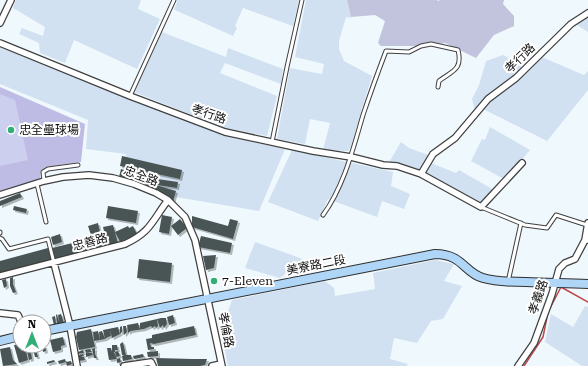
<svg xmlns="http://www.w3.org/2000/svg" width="588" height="366" viewBox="0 0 588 366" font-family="'Roboto Serif','Noto Sans TC',serif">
<defs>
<filter id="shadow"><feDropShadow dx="2" dy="2" stdDeviation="0" flood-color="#0004"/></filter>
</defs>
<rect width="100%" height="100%" fill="#eff8fd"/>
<path fill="#d1e1f1" d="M16,0H141L138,9L160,19L137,69L74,40L65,63L40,53L39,43L19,34L22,28L43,36L45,27L13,8Z
M178,0H299L293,26L243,8L235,26L237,28L233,36L175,10L174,9Z
M306,0H347L351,18L346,17L339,41V49L344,61L372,76L351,146L348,151L323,150L330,123L310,119L305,144L277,139L290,68L322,74L324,64L295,57Z
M588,15V32L574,23Z
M162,32L226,57L228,48L283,69L281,84L225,63L220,73L277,96L267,136L220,127L225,114L208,107L202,119L134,92Z
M0,47L225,136L285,149L259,211L170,196L144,182L123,176L126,154L86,149L88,120L0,84Z
M503,55L529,71L542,57L584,75L588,71V90L547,141L485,110L475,111L472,99L479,85L486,61Z
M490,127L530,150L506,178H502L471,161L482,139L485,140Z
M401,142L409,148L428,155L419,171L388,164Z
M292,150L393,172L391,186L410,194L404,209L382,201L377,217L328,199L318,221L268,202Z
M431,163L456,173L459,170L494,190L480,204L424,174Z
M255,242L303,259L280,278L245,268Z
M435,260L454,264L444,281L462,286L443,319L431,321L417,343L394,338L390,359L408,364L407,366H228L221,331L232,300L325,281L334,288L335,296L375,289L373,273Z
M585,306L588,307V366H582L545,342L551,314L573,327Z"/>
<path fill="#bebce4" d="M0,87L85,124L81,162L46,167L41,170L40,180L6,189L0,191Z"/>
<path fill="#c2c4dd" d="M347,0H437L438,1L440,0H504L503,4L514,16V26L494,35L476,58L445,43L426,46H381L378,43L385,21L375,15L351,17Z"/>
<path fill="#cccfed" d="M0,94L15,100L28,160L0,166Z"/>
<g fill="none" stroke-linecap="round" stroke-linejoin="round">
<path stroke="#c04649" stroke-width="1.5" d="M524,366L543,337L548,312L561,287L588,302"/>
</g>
<path fill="#4a5554" filter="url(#shadow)" d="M122,156L182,170L180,179L120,166Z
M121,169L145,176L142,184L119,177Z
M147,178L156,185L176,191L173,202L144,186Z
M157,179L178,182L177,188L157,185Z
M20,193L22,197L0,206V201Z
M14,206L27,209L26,213L13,210Z
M108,206L138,211L136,223L106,218Z
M162,215L172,217L169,234L159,232Z
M192,216L228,226L230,219L238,221L233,239L192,227Z
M180,219L187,228L178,235L171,226Z
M98,223L100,232L91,235L88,226Z
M113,225L118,243L55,259L52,248L105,235L103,227Z
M128,226L129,228L133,226L137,234L120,242L115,232Z
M60,234L62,242L53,245L51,237Z
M201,236L232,243L230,253L198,247Z
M48,248L52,261L0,274V261Z
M216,255L214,268L206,270L203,256Z
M139,259L172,263L170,282L137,278Z
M13,277V284L16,292L13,293L10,286V278Z
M6,279L7,286L4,288L2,280Z
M57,314L59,322L58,315L61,314L64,323L56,324L54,325L52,317L55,316L56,323H57L56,315Z
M173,315L175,323L169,325L167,317Z
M161,318H166L167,324L164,328L163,325L160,328L157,319Z
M157,319L158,326L156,328L155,326L152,328L151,326L144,329L131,331L128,333L127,325L138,323L140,329V323Z
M122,326V332L120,334L112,338L110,330L111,336L108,337L105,339L100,340L99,332L102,331L105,339L103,330L118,327L120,334V327Z
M123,326H126L127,332L124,335Z
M194,326L196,335L154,344L150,343L151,347H154V349L148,350L146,339L152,338V335Z
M91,329L95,347L79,350L76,337L77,332Z
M98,331L100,340L94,341L93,332Z
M63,337L65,345L61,346V350L53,352L50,340Z
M123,342L126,355H131L132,359L123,361L122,356L124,355H122L120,344Z
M20,344L22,352V346H25L28,360L19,363L14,345Z
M112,345H117L118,350H115V352H114L116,357L115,352L118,351L120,356L116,357L117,359L120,358L121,362L117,363V359L109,360L107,348H111L112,352Z
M26,346H30L32,359L29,360Z
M32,346H35L38,357H35Z
M42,346H45L46,351L43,352Z
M10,347L13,360L17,364L3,366L0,349Z
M95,348V354L97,358H94L92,349Z
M90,349L92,352L86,353L85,350Z
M83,350L84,353L78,354V352Z
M158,351V356L148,357L147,352Z
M86,353H92L93,355L86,357Z
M83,354L84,356L81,357H84L85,360L79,361L78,355Z
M143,354L144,357L134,359L133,356Z
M156,358L192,359H207L205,365L200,366H158Z
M65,359L66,362L59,364L58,361Z
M54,360L55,362L47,364V362Z
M71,361L72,364L67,366L66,362Z"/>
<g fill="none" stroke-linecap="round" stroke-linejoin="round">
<g stroke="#404040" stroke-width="5">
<path id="lane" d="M130,96L174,0
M272,142L287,67L302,0
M44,181L43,172L48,169L78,165
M37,184L46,222
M481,207L525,225L547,228L556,215L587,225
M323,215C344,186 353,149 363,115C370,94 378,72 386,51L409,52L421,46L431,44L458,50C463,70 452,71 439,81L438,87
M0,232V233
M0,238L2,239L9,249L48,239L54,263
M508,282L521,223"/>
</g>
<g stroke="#404040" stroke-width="8">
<path id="street" d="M0,23L11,0
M0,43L130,96L225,132L313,151L351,157L383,165L397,166L421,174L481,207L522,163
M421,174L433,154L455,138L488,99L516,78L571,24L588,13
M0,195L44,181L63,177L89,175L113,178L134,184L156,193L168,200L185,217L195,240L222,366
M585,240L588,223
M54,263L70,326L77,366
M0,276L125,244C151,232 152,221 168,200
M0,313L18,315L21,322
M124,366L151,362L153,366
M212,366L221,364
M518,366L534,343L552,294L559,269L565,263L575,259L585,240H588"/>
</g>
<g stroke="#2f2f2f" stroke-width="10">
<path id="secondary" d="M44,331L435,254C463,254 464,273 483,278C497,282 512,282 526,282C547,283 567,283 588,284
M0,341L20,336"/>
</g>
<use href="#lane" stroke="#fff" stroke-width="3"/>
<use href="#street" stroke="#fff" stroke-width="5.5"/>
<use href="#secondary" stroke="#b0d6f7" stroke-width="8"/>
</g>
<g fill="#33af75" stroke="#fff" stroke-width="1.5">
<circle cx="11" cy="130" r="4"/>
<circle cx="214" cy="281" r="4"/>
</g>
<g text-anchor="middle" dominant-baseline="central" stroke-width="4" stroke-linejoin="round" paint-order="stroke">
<g font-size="12" fill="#0d0d0d" stroke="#fff">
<text transform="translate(520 58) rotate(-44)">孝行路</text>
<text transform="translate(209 114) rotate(19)">孝行路</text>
<text transform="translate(141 176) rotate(20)">忠全路</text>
<text transform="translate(90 242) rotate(-15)">忠善路</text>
<text transform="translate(316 265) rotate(-11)">美寮路二段</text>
<text transform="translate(538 297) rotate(-71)">孝義路</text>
<text transform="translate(226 330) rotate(79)">孝倫路</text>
</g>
<g font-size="12" fill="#0d0d0d" stroke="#fff" text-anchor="start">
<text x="19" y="130">忠全壘球場</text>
<text x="222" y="281">7-Eleven</text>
</g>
</g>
<g transform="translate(32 334)"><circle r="19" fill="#ffffff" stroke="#9e9e9e"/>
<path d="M0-3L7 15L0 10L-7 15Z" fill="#33af75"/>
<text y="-6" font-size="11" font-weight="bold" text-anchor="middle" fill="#0d0d0d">N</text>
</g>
</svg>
